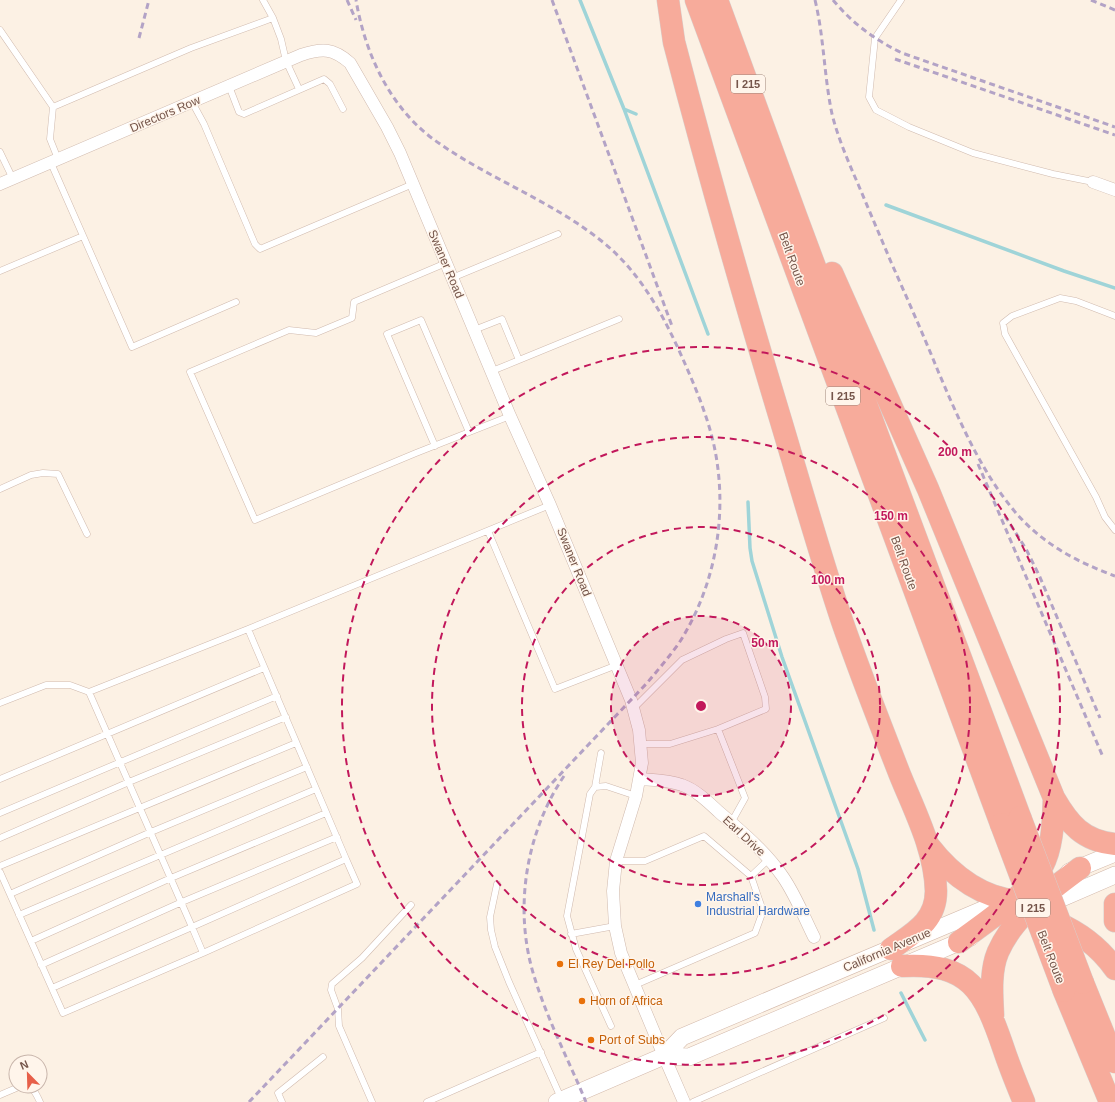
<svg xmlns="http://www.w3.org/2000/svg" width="1115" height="1102" viewBox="0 0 1115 1102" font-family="Helvetica,sans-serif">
<rect width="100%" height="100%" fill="#fcf1e4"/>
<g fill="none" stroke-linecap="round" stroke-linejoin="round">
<path stroke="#9fd4d8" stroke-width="3.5" d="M580,0L624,109L708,334
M624,109L636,114
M886,205L1064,271L1115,288
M748,502L750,548L752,561L782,657L858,869L874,930
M901,993L925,1040"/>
<g stroke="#d0baae" stroke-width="7">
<path id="lane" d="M263,0L273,18
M901,0L875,38L869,97L876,110L909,127L973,153L1053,174L1093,182
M0,30L53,107
M229,86L239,112L244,114L324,79L330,84L343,109
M192,102L204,124L255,244L260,249L413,184
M0,152L13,179
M58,159L50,139L53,107L191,48L273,18L281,39L286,61L299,89
M51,163L132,347L236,302
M446,263L354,302L352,318L316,333L289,330L190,372L255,520L416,453L510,416
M0,271L83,236
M452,278L558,234
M1115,316L1076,301L1060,298L1012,316L1003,323L1005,334L1096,497L1105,517L1115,530
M474,330L502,319L519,360L492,371
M519,360L619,319
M435,446L387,334L421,320L469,432
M0,489L31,475L43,473L58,474L87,534
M488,531L555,689L617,665
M248,629L346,859L192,927L89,692L248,629L550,505
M0,703L46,685H70L89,692
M634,708L682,660L726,639L743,633L765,697L766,709L718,729
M641,744H670L718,729L745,798L731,823
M0,779L264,668
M595,787L601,753
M0,813L277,696
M0,838L129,782L286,717
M616,861H645L704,836L751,876
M0,866L296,743
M0,872L63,1013L203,953L192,927L52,988
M497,884L490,917L491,930L495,947L509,982L561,1098
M10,894L151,832L307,767
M19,915L316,789
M571,934L615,926
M31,941L171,878L326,813
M203,953L357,884L346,859
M41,965L182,902L337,837
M635,985L755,933L763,911L751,876L769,859
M611,1026L576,949L567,916L590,794L595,787L606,786L636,796
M24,1086C34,1087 36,1094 40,1102
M0,1095L21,1086
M282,1102L278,1093L323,1057
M372,1102L339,1026L338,1009L331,990L332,984L362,958L411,905
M427,1102L541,1052
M693,1102L884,1018"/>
</g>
<g stroke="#d0baae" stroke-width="13">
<path id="street" d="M1093,182L1115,190
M0,184L301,55C322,48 333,48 350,63L387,127L400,153L510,416L550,505L631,700L639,730L642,763L636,796L616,861L613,891L615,926L621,953L664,1056L684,1102
M640,779C654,780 669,780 682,785C696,790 708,802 719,812C742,832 766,852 783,877C796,896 804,917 814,937"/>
</g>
<g stroke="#d3b9ab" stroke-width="18">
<path id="secondary" d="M1069,872L1115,853
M1041,907L1115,875
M664,1056L689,1057L971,937
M557,1102L664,1056L682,1037L1008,899"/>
</g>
<g stroke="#d8cfcc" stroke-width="23">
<path id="highway" d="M668,0L674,42C707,169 743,295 781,421C801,488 820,555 842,621C860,673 880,724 900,775C915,812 935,850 936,891C936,922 913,933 891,949
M696,0L1001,824
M717,0L796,216L1020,817
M832,273L928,489L1054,798C1069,824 1083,841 1115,844
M929,846C952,876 985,901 1024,901
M1115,904V921
M1048,919C1075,929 1098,945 1115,969
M959,942C984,923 1028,895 1042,867C1053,846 1053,822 1054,798
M902,966C970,962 984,991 1004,1050C1010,1068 1017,1085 1024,1102
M1083,983L1115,1062
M1064,991L1110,1102
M993,1015C992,995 990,971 998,952C1014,915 1050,891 1080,868"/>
</g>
<use href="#lane" stroke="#fff" stroke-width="6"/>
<use href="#street" stroke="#fff" stroke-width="12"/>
<use href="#secondary" stroke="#fff" stroke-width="17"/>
<use href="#highway" stroke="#f7ab9b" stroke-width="22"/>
<path stroke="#b3a3c6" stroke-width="3" stroke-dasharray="6 4" stroke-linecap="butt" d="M347,0L356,20
M552,0L672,326
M815,0C824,37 824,76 832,114C838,138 848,161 858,184C869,210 880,236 891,262C907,298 923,334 938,371C959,420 981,472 1016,513C1043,544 1077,562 1115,576
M833,0C852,23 875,40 902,53L1115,127
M1091,0L1115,10
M139,38L149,0
M895,59L1115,135
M978,464L1103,757
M1005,516L1026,549L1039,575L1100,718
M564,776C525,834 513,912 535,979C548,1021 569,1061 586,1102
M249,1102L647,683C658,670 669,657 679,643C717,584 729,509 713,441C706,412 694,384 682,357C662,312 638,269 599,239C548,199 485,177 433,139C389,106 365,53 356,0"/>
<g stroke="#d8cfcc" stroke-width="23" stroke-linecap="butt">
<path id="highway-bridge" d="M1020,817L1083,983
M1001,824L1064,991"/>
</g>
<use href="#highway-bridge" stroke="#f7ab9b" stroke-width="22"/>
</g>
<circle cx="701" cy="706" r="90" fill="#c2185b" fill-opacity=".12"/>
<g fill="none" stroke="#c2185b" stroke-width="2" stroke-dasharray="7 5">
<circle cx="701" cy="706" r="90"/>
<circle cx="701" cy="706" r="179"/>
<circle cx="701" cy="706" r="269"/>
<circle cx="701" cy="706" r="359"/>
</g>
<circle fill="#3f7fe0" stroke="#fff5eb" stroke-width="1.5" cx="698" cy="904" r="4"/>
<g fill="#e8710a" stroke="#fff5eb" stroke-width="1.5">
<circle cx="560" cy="964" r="4"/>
<circle cx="582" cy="1001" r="4"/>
<circle cx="591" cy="1040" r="4"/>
</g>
<g text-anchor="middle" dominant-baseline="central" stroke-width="3" stroke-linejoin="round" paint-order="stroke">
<g fill="#fff5eb" stroke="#9e857a" stroke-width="1">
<rect x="731" y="75" width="34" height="18" rx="3"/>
<rect x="826" y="387" width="34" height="18" rx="3"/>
<rect x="1016" y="899" width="34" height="18" rx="3"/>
</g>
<g font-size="11" font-weight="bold" fill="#75554a">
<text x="748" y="84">I 215</text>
<text x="843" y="396">I 215</text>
<text x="1033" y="908">I 215</text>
</g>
<g font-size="12" fill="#75554a" stroke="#fff5eb">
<text transform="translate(165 114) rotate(-23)">Directors Row</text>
<text transform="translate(792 259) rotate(70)">Belt Route</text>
<text transform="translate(446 264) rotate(67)">Swaner Road</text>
<text transform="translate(574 562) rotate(68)">Swaner Road</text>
<text transform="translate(904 563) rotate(70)">Belt Route</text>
<text transform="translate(744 836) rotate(43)">Earl Drive</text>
<text transform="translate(887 950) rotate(-23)">California Avenue</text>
<text transform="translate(1051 957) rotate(69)">Belt Route</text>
</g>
<g font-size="12" fill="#366cbe" stroke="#fff5eb" text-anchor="start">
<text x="706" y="897">Marshall's<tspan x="706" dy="14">Industrial Hardware</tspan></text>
</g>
<g font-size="12" fill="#c56008" stroke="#fff5eb" text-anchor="start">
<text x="568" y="964">El Rey Del Pollo</text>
<text x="590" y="1001">Horn of Africa</text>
<text x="599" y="1040">Port of Subs</text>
</g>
</g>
<circle cx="701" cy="706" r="6" fill="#c2185b" stroke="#fff5eb" stroke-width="2"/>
<g font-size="12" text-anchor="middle" font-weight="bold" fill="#c2185b" stroke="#fff5eb" stroke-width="3" stroke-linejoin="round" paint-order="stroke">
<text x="955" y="456">200 m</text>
<text x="891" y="520">150 m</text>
<text x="828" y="584">100 m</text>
<text x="765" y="647">50 m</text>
</g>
<g transform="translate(28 1074) rotate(337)"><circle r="19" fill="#fff5eb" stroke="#c8b5ab"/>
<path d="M0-3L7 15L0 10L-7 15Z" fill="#e75f49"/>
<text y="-6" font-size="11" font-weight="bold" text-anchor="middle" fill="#75554a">N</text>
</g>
</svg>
